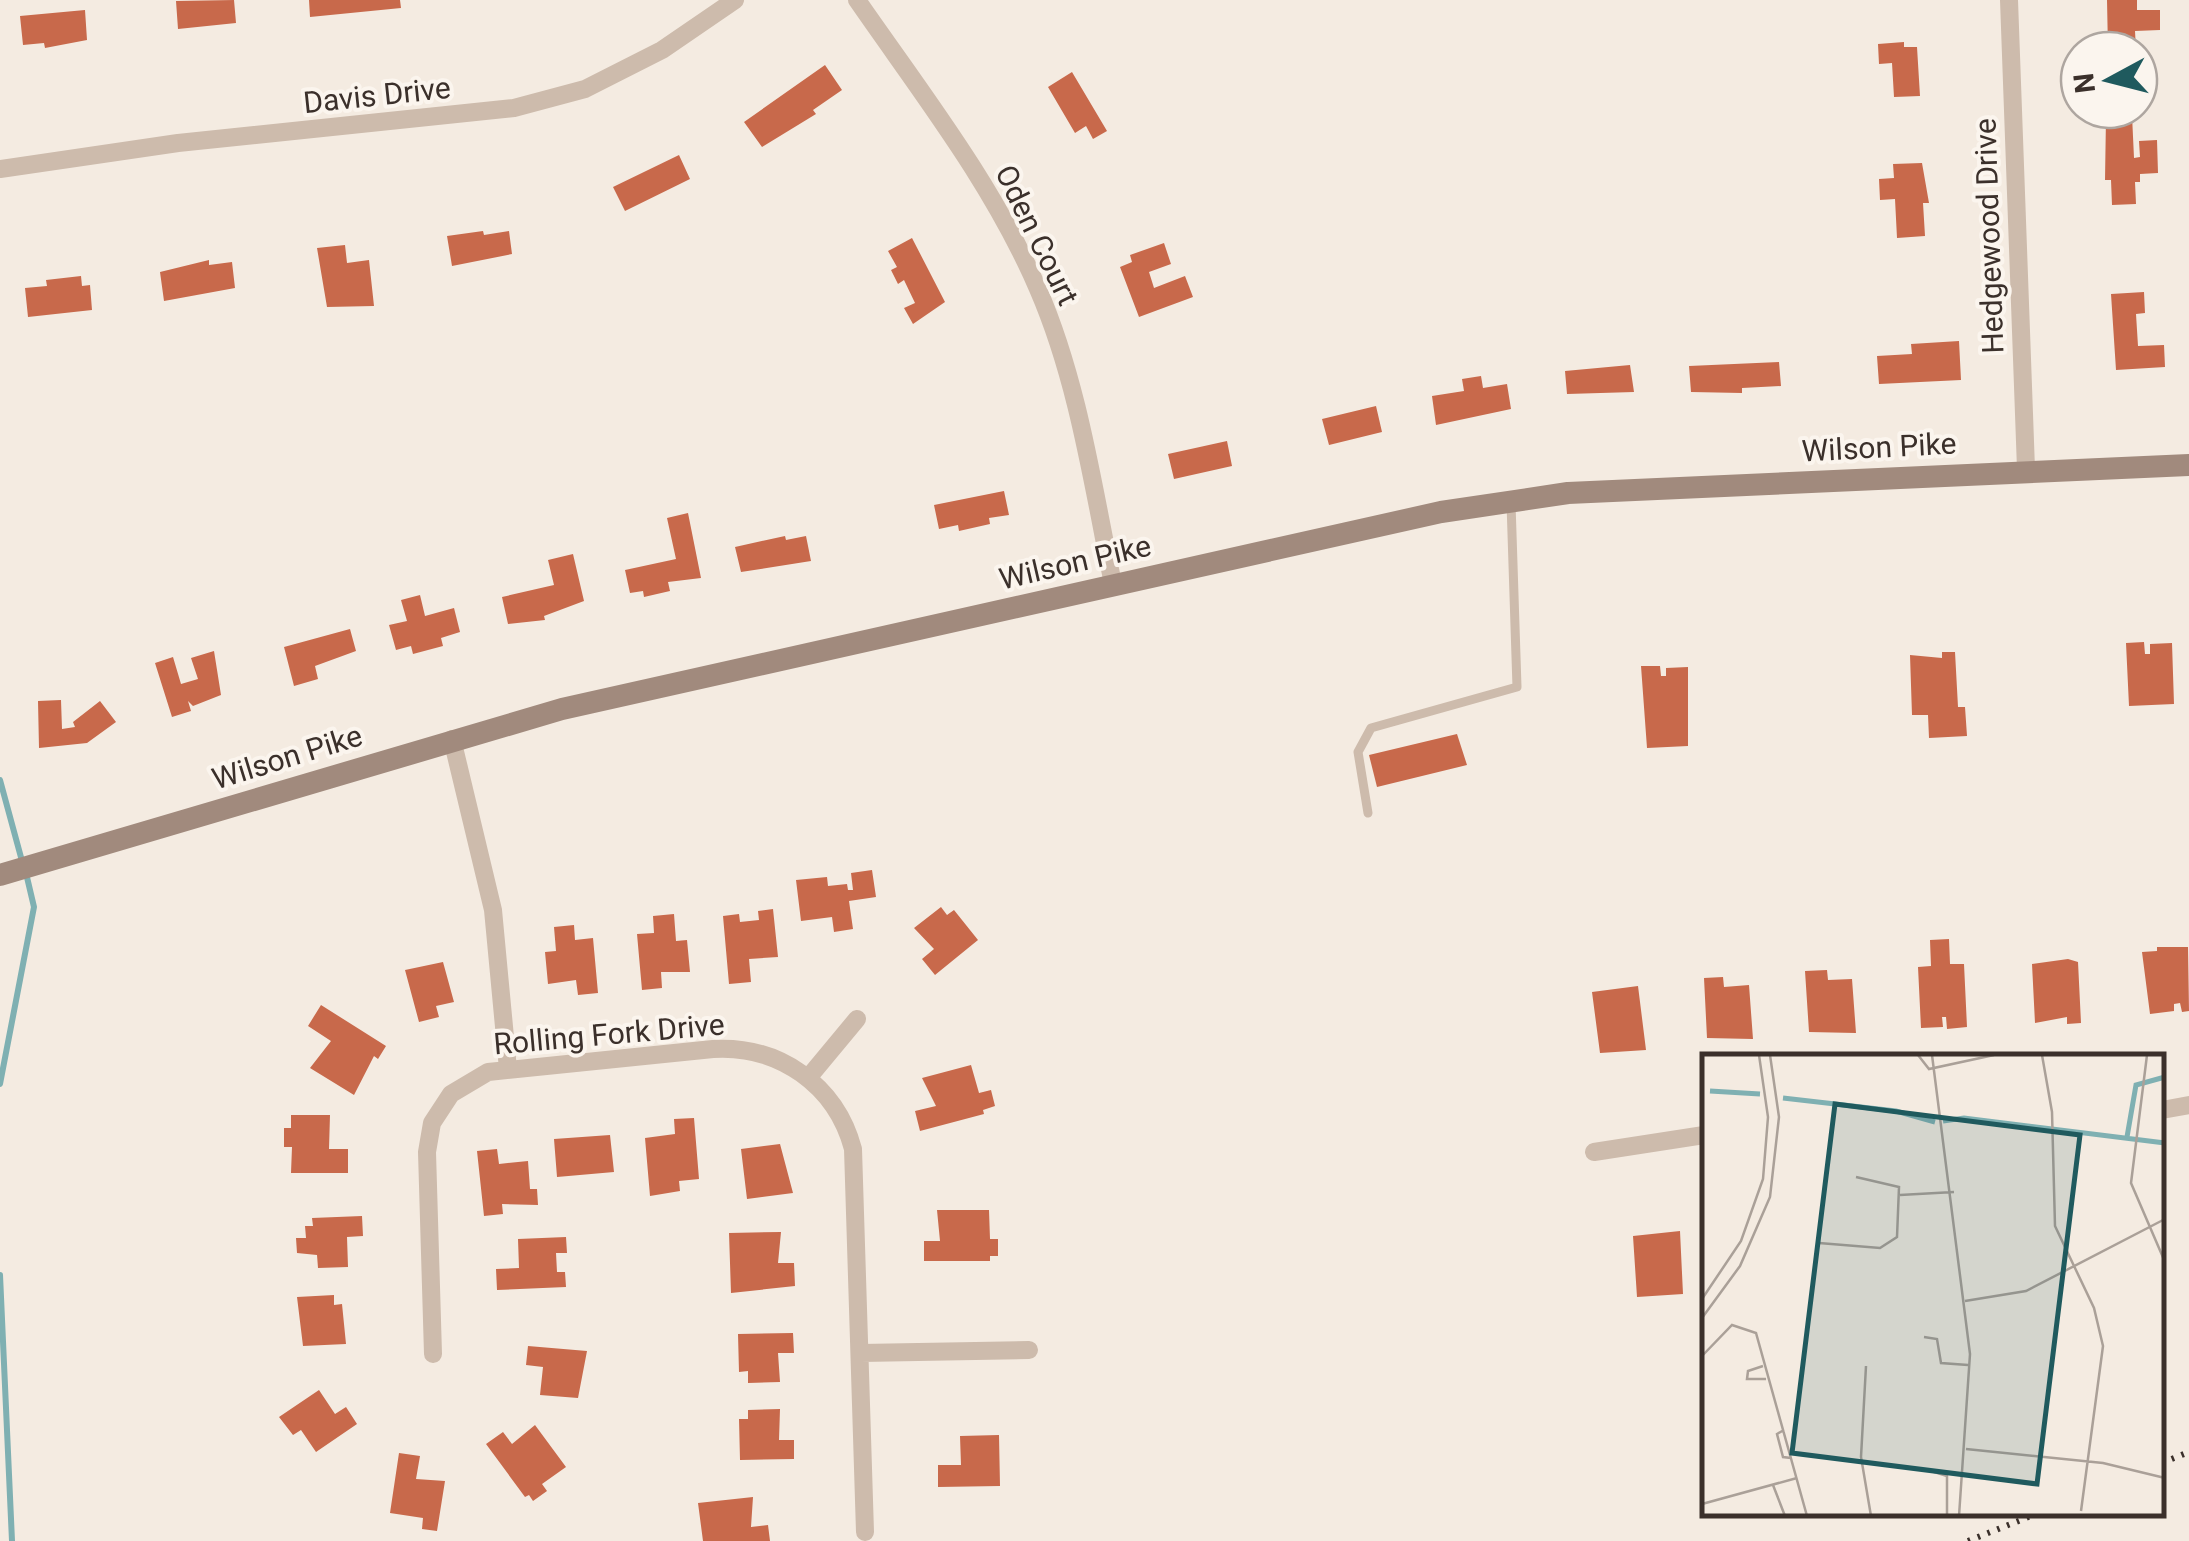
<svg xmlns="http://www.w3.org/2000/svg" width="2189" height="1541" viewBox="0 0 2189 1541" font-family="Roboto,sans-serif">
<rect width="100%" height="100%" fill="#f4ebe1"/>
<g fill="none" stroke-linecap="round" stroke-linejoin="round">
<path stroke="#7fb0b2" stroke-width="6" d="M0,780L22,861
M0,1084L34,907L26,873
M0,1275L12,1541"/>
</g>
<path fill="#c8694b" d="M234,0L236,23L178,29L176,1Z
M309,0H400L401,8L310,17Z
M2107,0H2137V10H2160V30L2135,31L2136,50H2108Z
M85,10L87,40L45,48L44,43L23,45L20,16Z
M1904,42V47H1917L1920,96L1894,97L1892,63L1879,64L1878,44Z
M825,65L842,90L813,110L816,114L762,147L744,122Z
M1072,72L1107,131L1093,139L1086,126L1075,133L1048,87Z
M2132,115L2134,158L2140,157L2139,141L2157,140L2158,173L2140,174V182H2135L2136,204L2112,205L2111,180H2105L2106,117Z
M679,155L690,179L625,211L613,187Z
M1922,163L1929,203H1923L1925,236L1897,238L1895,199L1880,200L1879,179L1894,178L1893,164Z
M483,231L484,235L509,231L512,254L452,266L447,236Z
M912,238L945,302L913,324L904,308L915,303L904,280L898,284L891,270L897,267L888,251Z
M1164,243L1171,264L1149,272L1154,288L1185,276L1193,297L1139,317L1120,267L1132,262L1130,255Z
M345,245L347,263L369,260L374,306L327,307L317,248Z
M209,260V265L232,262L235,288L164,301L160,272Z
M81,276L82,286L90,285L92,310L28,317L25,288L47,286L46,280Z
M2144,292L2145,313L2136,314L2138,346L2164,345L2165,367L2116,370L2111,294Z
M1959,341L1961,380L1879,384L1877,356L1912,354L1911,344Z
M1779,362L1781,386L1742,388V393L1691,392L1689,366Z
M1630,365L1634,392L1567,394L1565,371Z
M1481,376L1483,388L1507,384L1511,409L1436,425L1432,396L1464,391L1462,379Z
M1376,406L1382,432L1329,445L1322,419Z
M1227,441L1232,466L1174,479L1168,454Z
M1004,491L1009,515L989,518L990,524L959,531L958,525L939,529L934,505Z
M688,513L701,578L668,582L670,591L644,597L643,591L630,593L625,570L676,559L667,518Z
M785,536L786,540L806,536L811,561L741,572L735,547Z
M573,554L584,601L544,616L545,620L508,624L502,597L554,585L548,560Z
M420,595L425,616L454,608L460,632L441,638L443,646L413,654L411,646L396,650L389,625L407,621L401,600Z
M350,629L356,651L315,666L318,679L294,686L284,647Z
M2144,642L2145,654H2150V644L2172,643L2174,704L2129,706L2126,643Z
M214,651L221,695L193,706L188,701L191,711L172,717L155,663L173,657L181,684L198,679L191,658Z
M1942,652H1955L1958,707H1965L1967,736L1929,738L1928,715H1912L1910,655L1942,658Z
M1641,666H1660L1661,676H1666V668L1688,667V746L1647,748Z
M61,700L62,729L75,727L73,722L100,701L116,722L87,743L39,748L38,701Z
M1457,734L1467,765L1377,787L1369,755Z
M872,870L876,897L849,901L853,929L834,932L832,917L801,921L796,880L827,877L828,886L847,884L848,890H853L851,873Z
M941,907L947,915L954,910L978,940L935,975L922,959L934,949L914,928Z
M773,909L778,957L749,959L751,982L729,984L723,916L739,914L740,922L759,920L758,911Z
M674,914L676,941L687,940L690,972H661L662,988L642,990L637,934L654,933L653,916Z
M574,925L575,940L593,938L598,993L578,995L576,980L548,984L545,952L556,951L554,927Z
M1949,939L1950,964H1964L1967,1027L1947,1029L1946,1017H1942L1943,1027L1921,1028L1918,967L1931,966L1930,940Z
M2157,947H2188L2189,1011L2182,1012L2180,1003L2174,1004V1011L2150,1014L2142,952L2157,951Z
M2068,959L2078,962L2081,1023L2067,1024V1017L2035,1023L2032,964Z
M443,962L454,1002L436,1006L439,1017L419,1022L405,970Z
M1827,970L1828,980L1852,979L1856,1033L1809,1032L1805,971Z
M1723,977L1724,987L1749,985L1753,1039L1707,1038L1704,978Z
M1638,986L1646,1050L1600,1053L1592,992Z
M321,1005L386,1046L378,1059L374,1056L354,1095L310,1068L331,1041L308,1026Z
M971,1065L979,1093L991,1090L995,1106L983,1110L984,1114L920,1131L915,1111L936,1106L922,1078Z
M291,1115H330L329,1149H348V1173H291L292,1147H284V1128H291Z
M694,1118L699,1179L679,1181L680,1191L650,1196L645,1138L675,1134L674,1119Z
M610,1135L614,1172L557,1177L554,1139Z
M780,1144L793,1193L747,1199L741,1149Z
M497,1149L499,1164L528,1161L530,1189H537L538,1205L502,1204L503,1214L484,1216L477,1151Z
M937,1210H989L990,1239H998V1256H990V1261H924V1241H940Z
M362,1216L363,1236L347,1237L348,1267L318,1268L317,1255L297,1253L296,1238H306L305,1226H313L312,1218Z
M1680,1231L1683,1294L1637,1297L1633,1236Z
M781,1232L778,1263H794L795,1286L731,1293L729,1233Z
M566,1237L567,1253H556L557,1272H565L566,1287L497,1290L496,1269L519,1268L518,1239Z
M334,1295V1305L342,1304L346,1344L303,1346L297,1297Z
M793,1333L794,1353H778L780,1382L748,1383V1371L739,1372L738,1334Z
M528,1346L587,1351L578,1398L540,1395L543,1367L526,1365Z
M319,1390L335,1414L346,1407L357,1424L316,1452L301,1430L293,1435L279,1417Z
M780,1409L779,1440H794V1459L740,1460L739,1419H748V1410Z
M535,1425L566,1467L542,1484L547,1491L533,1501L529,1495L525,1497L486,1444L503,1432L512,1444Z
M999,1435L1000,1486L938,1487V1465H961L960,1436Z
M399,1453L420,1456L416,1479L445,1481L437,1531L422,1529L423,1518L390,1513Z
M753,1497L751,1527L768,1525L770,1541H703L698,1503Z"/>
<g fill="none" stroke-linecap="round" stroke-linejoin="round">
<path stroke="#cdbbac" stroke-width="9" d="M1368,813L1358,752L1371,728L1517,687L1511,503"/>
<path stroke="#cdbbac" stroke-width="18" d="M857,0C922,94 993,184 1038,289C1078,381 1093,486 1113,584
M2009,0L2026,469
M0,169L178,143L514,108L585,89L662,50L735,0
M452,739L493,910L508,1069
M808,1078L857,1019
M2162,1110L2189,1105
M1594,1152L1704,1135
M861,1353L1029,1350
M433,1354L427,1152L432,1123L451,1094L488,1072L713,1049C779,1045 836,1085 853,1149L865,1532"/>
<path stroke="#a18a7d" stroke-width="22" d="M0,875L562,709L1441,512L1568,493L2189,465"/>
<path stroke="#3b302b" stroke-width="6" stroke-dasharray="2.5 8" stroke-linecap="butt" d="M2162,1463L2189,1452
M1968,1541L2036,1514"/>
</g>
<g text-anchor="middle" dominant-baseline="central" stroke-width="8" stroke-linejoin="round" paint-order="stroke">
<g font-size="30" fill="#3b302b" stroke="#fbf5ee">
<text transform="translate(377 95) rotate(-6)">Davis Drive</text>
<text transform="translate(1037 235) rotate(64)">Oden Court</text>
<text transform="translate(1989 236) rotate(-92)">Hedgewood Drive</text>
<text transform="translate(1879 447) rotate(-3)">Wilson Pike</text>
<text transform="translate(1075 562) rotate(-13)">Wilson Pike</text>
<text transform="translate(287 757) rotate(-17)">Wilson Pike</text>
<text transform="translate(609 1034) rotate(-5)">Rolling Fork Drive</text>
</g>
</g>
<g transform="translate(1702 1054)">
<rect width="462" height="462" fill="#f4ebe1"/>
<path fill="none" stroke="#7fb0b2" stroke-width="5" d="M8,37L58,40M81,44L194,57L233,68M241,67L262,64L463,89M425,83L434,31L463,23"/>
<path fill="none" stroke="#aaa098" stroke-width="2.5" d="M216,1L227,15L292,1M230,1L268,300L257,462M340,1L350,58L353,172L392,254L401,292L379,457M445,1L429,129L463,208M198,141L252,138M117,189L178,194L195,183L197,133L154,123M0,245L39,187L61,125L66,63L57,1M263,247L324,237L463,165M0,264L38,212L68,143L77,63L68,1M222,283L235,285L239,309L266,311M0,302L30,271L54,279L105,462M61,312L46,317L45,325H64M164,312L159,403L169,462M82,376L75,380L81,403L89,404M264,395L401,409L463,424M229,417L245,422V462M71,431L83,462M0,450L95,424"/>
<path fill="#1f5a5e" fill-opacity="0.15" stroke="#1f5a5e" stroke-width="5" d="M133,50L378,81L335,430L90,399Z"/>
<rect width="462" height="462" fill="none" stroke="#3b302b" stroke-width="5"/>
</g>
<g transform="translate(2109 80) rotate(263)"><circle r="48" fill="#fbf5ee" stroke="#aea6a0" stroke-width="2.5"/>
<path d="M0-8L18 38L0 25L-18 38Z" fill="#1f5a5e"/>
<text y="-15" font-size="28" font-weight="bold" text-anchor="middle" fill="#3b302b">N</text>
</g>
</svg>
